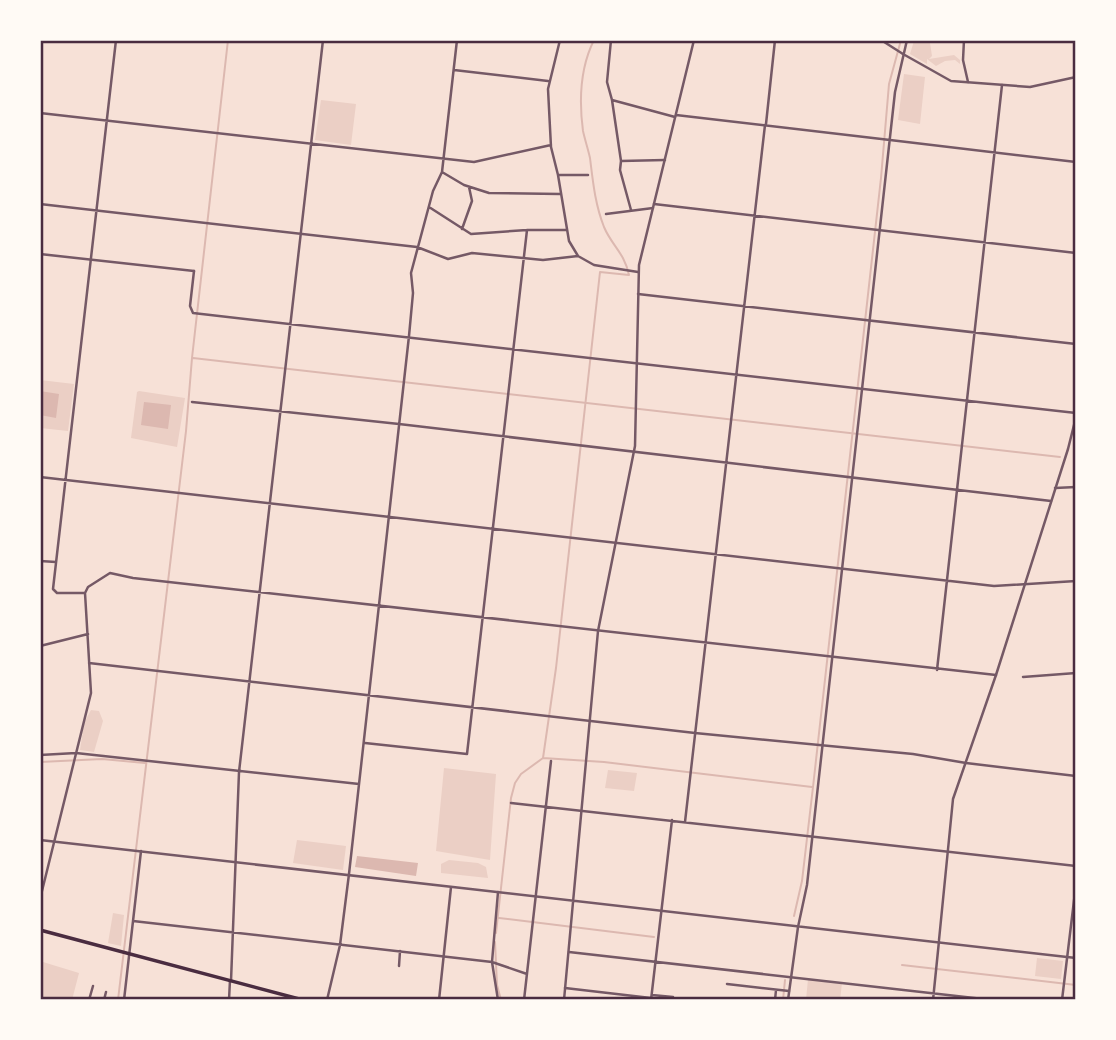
<svg xmlns="http://www.w3.org/2000/svg" width="1116" height="1040" viewBox="0 0 1116 1040" font-family="'Source Sans 3',sans-serif">
<rect width="100%" height="100%" fill="#f7e1d7"/>
<path fill="#ebcfc5" d="M914,41L930,43L932,56L929,59L954,55L960,60V64L955,60L945,61L936,66L927,59V64L910,54Z
M904,74L925,77L920,124L898,120Z
M321,100L356,104L351,145L315,140Z
M40,380L74,384L68,431L40,428Z
M139,391L185,398L177,447L131,438L137,392Z
M91,710L99,711L103,721L94,752L80,750L84,723Z
M444,768L496,774L490,860L436,851Z
M608,770L637,773L634,791L605,788Z
M297,840L346,846L343,870L293,863Z
M449,860L478,863L486,867L488,878L441,873V864Z
M113,913L124,915L121,946L108,943Z
M1037,958L1063,961L1061,979L1035,976Z
M43,962L79,973L72,1000H40V971Z
M808,979L842,983L840,1000H806Z"/>
<path fill="#dcb8b0" d="M40,391L59,394L56,418L40,415Z
M144,402L171,405L168,429L141,425Z
M357,856L418,863L416,876L355,867Z"/>
<g fill="none" stroke-linecap="round" stroke-linejoin="round">
<path stroke="#dcb8b0" stroke-width="2" d="M193,358L1060,457
M543,758L556,668L600,272L629,275C624,252 612,246 604,227C595,204 593,182 590,158C588,149 585,140 583,131C579,101 580,68 594,40
M40,762L102,759L145,763
M794,916L802,881L813,787L881,178L889,84L901,40
M499,918L654,937
M496,933L511,798L515,783L521,774L543,758L604,762L812,787
M495,942L497,985L501,1000
M902,965L1076,985
M118,1000L186,431L192,358L228,40
M783,1000L785,980"/>
<path stroke="#755966" stroke-width="2.5" d="M560,40L548,89L551,147L558,175L569,241L578,256L594,265L638,272
M611,40L607,82L612,100L621,161L620,170L631,210
M881,40L903,54
M964,40L963,60L968,82
M454,70L548,81
M612,100L675,117
M40,113L474,162L551,145
M890,140L1076,162
M621,161L665,160
M442,172L464,185L489,193L560,194
M558,175H588
M40,204L417,247L448,259L472,253L543,260L578,256
M654,204L1076,253
M429,207L471,234L527,230H567
M606,214L653,208
M462,229L472,201L469,187
M194,271L190,306L193,313L1076,413
M638,294L1076,344
M192,402L399,424L1051,501
M40,477L994,586L1076,581
M1055,488L1076,487
M40,561L56,562
M85,593H57L53,589L116,40
M40,646L88,634
M89,663L695,733L913,754L966,763L1076,776
M937,670L1002,85
M1023,677L1076,673
M365,743L467,754L527,230
M40,755L76,753L359,784
M511,803L1076,866
M685,822L765,125
M498,892L492,962L498,1000
M40,899L91,693L85,593L88,587L110,573L133,578L996,675
M133,921L492,962L527,974
M569,952L992,1000
M399,966L400,951
M231,981L239,772L323,40
M727,984L789,991
M565,988L651,998
M652,995L673,997
M89,1000L93,986
M104,1000L106,992
M124,1000L141,851
M229,1000L230,980
M327,1000L340,945L349,874L409,336L413,293L411,273L433,191L442,172L457,40
M524,1000L551,761
M651,1000L672,820
M775,1000L776,990
M933,1000L939,941
M1062,1000L1076,884"/>
<path stroke="#755966" stroke-width="2.5" d="M903,54L951,81L1030,87L1076,77
M676,115L890,140
M766,124L775,40
M40,254L194,271
M40,840L1076,958
M939,940L953,799L996,675L1068,449L1076,417
M439,1000L451,887
M564,1000L598,631L635,446L639,265L694,40
M788,1000L798,927L807,885L895,92L907,40"/>
<path stroke="#4a2c40" stroke-width="3.5" d="M40,930L303,1000"/>
</g>
<rect width="1116" height="1040" fill="none" stroke="#fffaf5" stroke-width="84"/>
<rect x="42" y="42" width="1032" height="956" fill="none" stroke="#4a2c40" stroke-width="2.5"/>
</svg>
